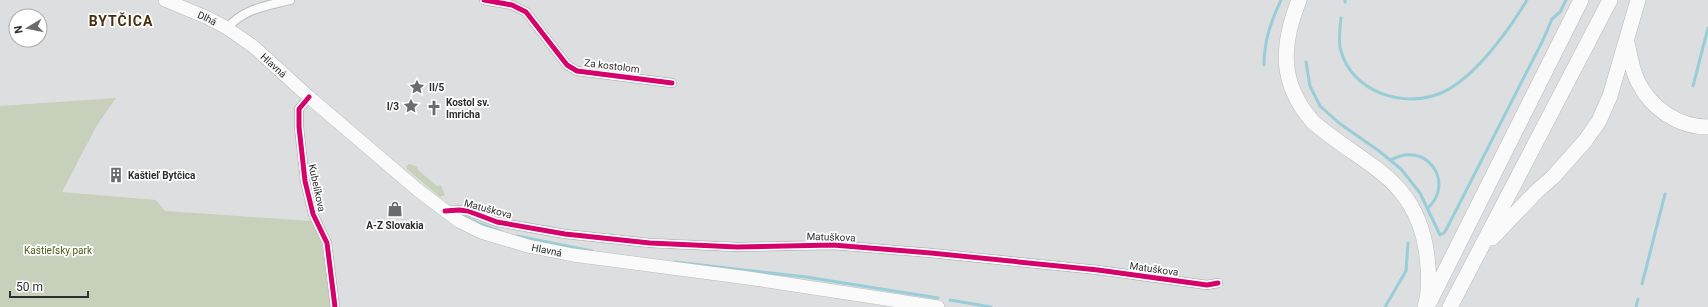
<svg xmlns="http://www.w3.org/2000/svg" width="1708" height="307" viewBox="0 0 1708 307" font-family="Roboto,sans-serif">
<rect width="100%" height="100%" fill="#dddedf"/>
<path fill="#c6d0ba" d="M116,98L97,125L62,192L156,200L165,211L311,221L321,238L331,307H0V106Z
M409,164L417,167L418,170L437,186L441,185L445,195L440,197L407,169L406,166Z"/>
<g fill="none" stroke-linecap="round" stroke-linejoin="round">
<path stroke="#99cdd7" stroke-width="3" d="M1345,2V0
M1341,18C1340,26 1338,42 1341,51C1352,92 1404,109 1441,93C1474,79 1509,30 1527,0
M1306,62L1310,86L1320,106L1339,123L1379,151L1401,169L1420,193L1440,235L1444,233L1447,228L1543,40L1552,19L1560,12L1566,0
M1264,65C1264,41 1271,21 1281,0
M1693,86L1708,28
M1391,160C1425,140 1456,181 1428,208
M461,215L480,224L502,232
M517,236L592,251
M675,262L806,277L938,298
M1642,284L1665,194
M950,300L991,307
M1385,307L1406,271L1408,243
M1636,307L1638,299"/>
<g stroke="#bbbcbd" stroke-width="10">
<path id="minor" d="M484,0L512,5L526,12L567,65L577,71L672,83
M227,28C245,8 266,6 290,0
M309,97L299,109V127L305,181L313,214L327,243L335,307
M446,211L459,210L468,211L497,222L565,234L650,243L737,247L833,245L931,253L1098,270L1207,285L1218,283"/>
</g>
<g stroke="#bbbcbd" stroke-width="14">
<g id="primary">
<path id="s1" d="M165,0L208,18L227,28L254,47L309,97L419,191L459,221L481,232L528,246L573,255L748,278L938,307"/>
</g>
</g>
<g stroke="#bbbcbd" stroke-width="16">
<path id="motorway" d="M1299,0C1281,46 1279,83 1313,122C1365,167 1417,177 1427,256C1429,272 1430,291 1425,307
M1627,43C1630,56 1632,70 1638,82C1651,108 1678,127 1708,127
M1492,238L1536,192L1553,177L1585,141L1599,121L1610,96L1638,0
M1430,301L1581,0
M1450,307L1610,0"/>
</g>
<use href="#minor" stroke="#fafafa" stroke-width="8"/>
<use href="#primary" stroke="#fafafa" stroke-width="13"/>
<use href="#motorway" stroke="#fafafa" stroke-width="15"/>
<g stroke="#fff" stroke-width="8">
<path id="cycleway" d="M484,0L512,5L526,12L567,65L577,71L672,83
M309,97L299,109V127L305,181L313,214L327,243L335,307
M445,211L459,210L468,211L497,222L565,234L650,243L737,247L833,245L931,253L1098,270L1207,285L1218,283"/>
</g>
<use href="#cycleway" stroke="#d6006c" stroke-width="5"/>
</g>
<defs>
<g id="sight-bare" transform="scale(1.2)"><path d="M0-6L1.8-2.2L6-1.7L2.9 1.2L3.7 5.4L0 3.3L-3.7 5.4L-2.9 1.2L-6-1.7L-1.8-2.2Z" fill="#6b6c6d" stroke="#fff" stroke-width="2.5" paint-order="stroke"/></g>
<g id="church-bare" transform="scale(1.2)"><path d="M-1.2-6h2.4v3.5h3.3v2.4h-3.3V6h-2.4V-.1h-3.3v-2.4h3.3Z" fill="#6b6c6d" stroke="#fff" stroke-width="2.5" paint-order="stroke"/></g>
<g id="building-bare" transform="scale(1.2)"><path d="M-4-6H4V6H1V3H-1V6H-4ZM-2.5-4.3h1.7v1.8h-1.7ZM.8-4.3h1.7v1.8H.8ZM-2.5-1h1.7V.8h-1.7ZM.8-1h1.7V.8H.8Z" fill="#6b6c6d" stroke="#fff" stroke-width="2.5" paint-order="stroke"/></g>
<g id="shop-bare" transform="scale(1.2)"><path d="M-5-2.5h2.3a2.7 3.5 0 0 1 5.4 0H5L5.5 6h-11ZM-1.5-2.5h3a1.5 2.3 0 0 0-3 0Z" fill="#6b6c6d" stroke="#fff" stroke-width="2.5" paint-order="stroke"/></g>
</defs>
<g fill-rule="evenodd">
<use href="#sight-bare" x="417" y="87"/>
<use href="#sight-bare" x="411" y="106"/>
<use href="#church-bare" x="434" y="108"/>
<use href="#building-bare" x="116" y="175"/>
<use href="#shop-bare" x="395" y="209"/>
</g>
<g text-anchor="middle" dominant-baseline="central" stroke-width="3.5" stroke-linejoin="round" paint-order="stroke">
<g font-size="10" fill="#2e2e2f" stroke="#fff">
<text stroke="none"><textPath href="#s1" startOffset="46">Dlhá</textPath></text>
<text stroke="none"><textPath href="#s1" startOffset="128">Hlavná</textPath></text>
<text transform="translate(612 66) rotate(7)">Za kostolom</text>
<text transform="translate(317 188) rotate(78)">Kubelíkova</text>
<text transform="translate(488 209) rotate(15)">Matuškova</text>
<text transform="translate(831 237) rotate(2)">Matuškova</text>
<text stroke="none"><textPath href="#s1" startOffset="463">Hlavná</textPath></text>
<text transform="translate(1154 269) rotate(8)">Matuškova</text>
</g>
<g font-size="10" font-weight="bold" fill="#2e2e2f" stroke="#fff" text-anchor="start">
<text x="429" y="87">II/5</text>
<text x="446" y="102">Kostol sv.<tspan x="446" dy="12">Imricha</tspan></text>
<text x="399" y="106" text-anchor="end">I/3</text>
<text x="128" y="175">Kaštieľ Bytčica</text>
<text x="395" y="225" text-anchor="middle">A-Z Slovakia</text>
</g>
<g font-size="10" fill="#476011" stroke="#fff">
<text x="58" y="250">Kaštieľsky park</text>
</g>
<g font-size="14" font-weight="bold" letter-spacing="1" fill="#482e0d" stroke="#fff">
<text x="121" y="21">BYTČICA</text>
</g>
</g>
<g transform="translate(28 28) rotate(260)"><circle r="19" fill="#ffffff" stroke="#ababac"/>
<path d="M0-3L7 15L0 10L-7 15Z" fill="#6b6c6d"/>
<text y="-6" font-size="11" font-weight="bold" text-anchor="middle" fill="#2e2e2f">N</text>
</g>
<path d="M10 291v6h78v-6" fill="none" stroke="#2e2e2f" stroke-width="2"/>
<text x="16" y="291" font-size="12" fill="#2e2e2f" stroke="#ffffff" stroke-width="3" paint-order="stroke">50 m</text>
</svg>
